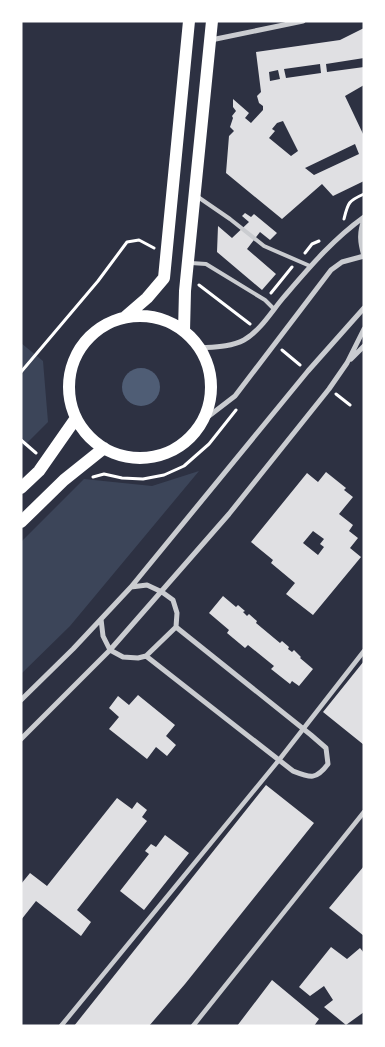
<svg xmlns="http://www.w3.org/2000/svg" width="385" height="1047" viewBox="0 0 385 1047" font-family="Quicksand,sans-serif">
<rect width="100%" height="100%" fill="#2d3142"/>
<path fill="#3c4559" d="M21,343L43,361L48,422L21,449Z
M199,471L70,626L21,674V542L84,479L152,486Z"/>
<path fill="#4f5d75" d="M122 387a19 19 0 1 1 38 0a19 19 0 1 1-38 0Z"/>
<path fill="#e0e0e3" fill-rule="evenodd" d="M364,28V58L326,64L327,72L364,67V85L345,96L364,136V181L333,196L322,184L282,219L226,173L229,136L234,131L230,127L233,118L232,116L236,111L233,107V99L249,113L245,118L251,123L263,110V106L259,103L257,96L261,92L256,52L340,40ZM320,64L321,73L286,78L284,69ZM278,70L280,79L270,81L269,72ZM283,121L298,151L291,156L269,138L275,131L272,129L277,123ZM355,144L359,154L314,175L305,168Z
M245,213L251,217L254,214L277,233L270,240L260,232L247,249L276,274L262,290L217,252L218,226L232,238L249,222L242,216Z
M326,472L346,488L344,490L353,497L339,514L353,525L349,531L358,538L350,548L361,557L313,615L286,594L295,583L271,563L273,560L251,542L307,473L318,482ZM313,531L324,539L320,544L324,547L318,555L303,543Z
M223,596L236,607L238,605L245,611L243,612L247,616L249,614L257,621L256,623L280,643L282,641L289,647L288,649L292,652L294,650L301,657L300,658L313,669L299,686L292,681L290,684L271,669L274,666L248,645L245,648L227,633L229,630L209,613Z
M364,661V745L323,712Z
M138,695L175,725L166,736L176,745L167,756L156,747L147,759L109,729L119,717L109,708L118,696L129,705Z
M266,785L314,823L249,904L185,984L149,1026H74Z
M117,798L132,809L137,802L147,810L142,817L147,821L77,910L91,922L81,936L36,901L21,920V884L30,873L47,886Z
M165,835L189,853L144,910L120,891L149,854L145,851L151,844L156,847Z
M364,866V936L329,908Z
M331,947L347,959L360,948L364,953V1012L346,1025L324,1007L333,1000L324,986L310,996L299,987Z
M272,980L319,1019L314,1026H237Z"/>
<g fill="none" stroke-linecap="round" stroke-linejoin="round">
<path stroke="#fff" stroke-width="3" d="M344,219C348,203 348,201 364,194
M305,253L312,244L319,241
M199,285L250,324
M271,293L292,267
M282,350L300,365
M21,372L98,281L127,242L139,240L154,248
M336,394L350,405
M21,440L36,453
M93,477L104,474L122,478L143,479L164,475L184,466L209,444L236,410"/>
<path stroke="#caccd0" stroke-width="4" d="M198,197L230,219L264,246L310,266
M191,263L206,264L265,300L274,309"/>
<path stroke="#caccd0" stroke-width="4.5" d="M61,1026L279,760L364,651
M193,1026L364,812"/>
<path stroke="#caccd0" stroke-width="5" d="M211,40L303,21
M364,220C359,233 360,242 364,256
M200,348C214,347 231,347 244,340C260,331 272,311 283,298C308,269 332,240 364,217
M351,359L364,346
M205,419L235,396L331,270L342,262L364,256
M101,619L103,636L110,650L123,657L138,658L146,656L176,627L177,613L173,600L162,592L147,585L131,587
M146,656L293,771C311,778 316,780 328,764L326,748L311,735L176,627
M21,700L73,649L131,587L308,371L364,308
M21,739L110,650L229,514L329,389L347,363L364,329"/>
<path stroke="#fff" stroke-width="12" d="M69 387a71 71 0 1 1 142 0a71 71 0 1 1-142 0Z
M125,317L147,298L164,278L189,21
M184,331L185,291L212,21
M21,488L39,471L76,418
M21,522L64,480L104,448"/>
</g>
<rect width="385" height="1047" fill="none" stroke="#ffffff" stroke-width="45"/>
</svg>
